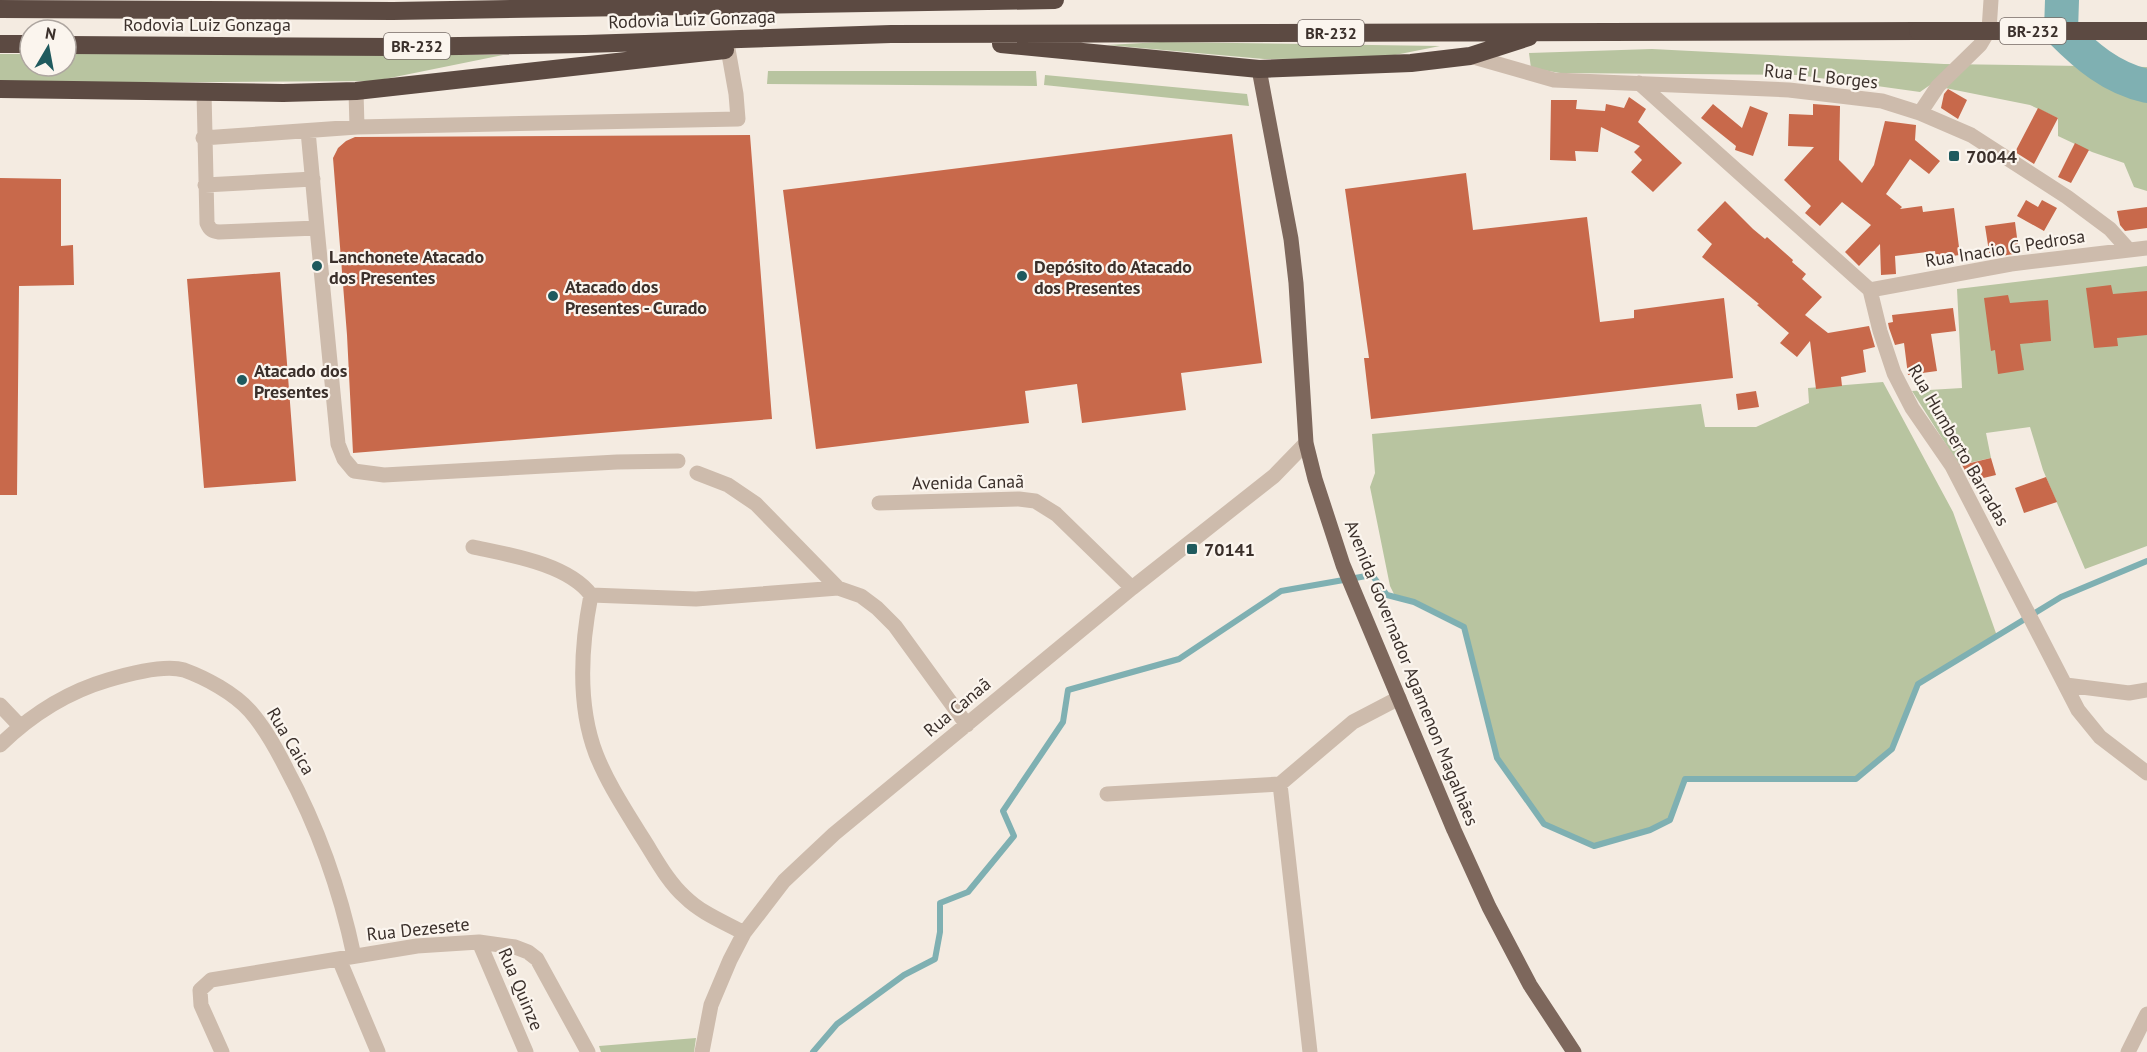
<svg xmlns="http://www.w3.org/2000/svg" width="2147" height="1052" viewBox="0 0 2147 1052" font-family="'PT Sans',sans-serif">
<rect width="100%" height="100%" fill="#f4ebe1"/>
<path fill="#b8c4a0" d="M1161,42L1440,46L1380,58L1264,59L1107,45Z
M1652,49L1944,64L2147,67V191L2134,187L2124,163L2092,152L2058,136V118L2030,105L1930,85L1920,92L1798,75L1560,73L1531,68L1529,53Z
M0,54H30V66H66V54L503,55L375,81L66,83L0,82Z
M768,71H1036L1037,86L767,84Z
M1045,75L1247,94L1249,106L1044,85Z
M2147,266V546L2085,569L2043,470L2030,427L1986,433L1991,458L1959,465L1912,391L1962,388L1957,289Z
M1883,382L1953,512L1997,636L1918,684L1892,749L1856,779H1685L1670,820L1650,830L1594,846L1544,824L1497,758L1464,627L1414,602L1396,598L1390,586L1370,487L1375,473L1372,434L1701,404L1705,427H1756L1809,403L1808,388Z
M696,1038L694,1052H601L599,1046Z"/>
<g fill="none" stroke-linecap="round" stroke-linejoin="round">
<path stroke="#7fb0b2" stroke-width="6" d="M813,1052L837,1024L904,975L935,959L940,932V903L968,892L1014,836L1003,811L1063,722L1068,690L1179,659L1281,591L1372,575L1387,595L1414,602L1464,627L1497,758L1544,824L1594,846L1650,830L1670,820L1685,779H1856L1892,749L1918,684L2061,597L2147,561"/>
<path stroke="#7fb0b2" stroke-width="34" d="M2062,0L2061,31C2086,56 2111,78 2147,86"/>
</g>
<path fill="#c8694b" d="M1948,89L1967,100L1958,119L1941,108L1944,94Z
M1629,97L1646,109L1638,122L1682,163L1653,192L1631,172L1642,160L1634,152L1640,146L1601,127L1598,152L1575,151L1576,161L1550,160L1551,100H1577L1576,109L1605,111L1606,104L1624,108Z
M1713,104L1742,128L1750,106L1768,113L1753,156L1735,150L1736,146L1701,118Z
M1813,104L1840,106L1839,160L1862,183L1874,165L1885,121L1916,125L1915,140L1940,161L1929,174L1910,159L1886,194L1902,207L1900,209L1922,206L1923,212L1954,208L1960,255L1936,258L1935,251L1895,256L1896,274L1881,275L1880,244L1859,266L1845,252L1871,225L1842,202L1820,226L1805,213L1811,206L1784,180L1814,147L1788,146L1789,114L1813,115Z
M2038,108L2058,118L2034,164L2015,152Z
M1232,134L1262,363L1181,373L1186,410L1082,423L1077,384L1025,391L1029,423L816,449L783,190Z
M750,135L772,419L353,453L347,335L333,158L338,148L346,141L355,137Z
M2075,143L2089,150L2071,183L2058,177Z
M1466,173L1473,230L1587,217L1600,322L1634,318V310L1724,298L1733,378L1371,419L1364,358H1369L1345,189Z
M0,178L61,179V246L73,245L74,285L19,286L17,495H0Z
M2026,200L2038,207L2042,200L2057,208L2044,231L2017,216Z
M1725,201L1753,229L1765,239L1767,237L1793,260L1792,262L1806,274L1802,279L1822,297L1805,315L1828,333L1869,326L1875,347L1863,350L1866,372L1841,377L1842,386L1816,389L1810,341L1797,357L1780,343L1789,333L1757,305L1759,304L1702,257L1712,244L1697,230Z
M2147,207V228L2125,231L2120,225L2117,211Z
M2015,222L2019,253L1990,258L1985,226Z
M280,272L296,481L204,488L187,279Z
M2111,285L2113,294L2147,291V335L2117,338L2118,346L2094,348L2086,288Z
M2008,295L2010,303L2048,300L2051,341L2020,344L2024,370L1998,374L1995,350L1991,351L1984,298Z
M1953,308L1956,331L1931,334L1937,371L1908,375L1904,343L1895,345L1889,328L1888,323L1893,322L1892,315Z
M1756,391L1759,407L1738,410L1736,394Z
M1991,458L1996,475L1971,481L1962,465Z
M2046,477L2057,502L2024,513L2015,488Z"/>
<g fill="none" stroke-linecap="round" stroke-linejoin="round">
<path stroke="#cdbbac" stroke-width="15" d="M1470,56L1554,80L1789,90L1882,101L1920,113L1971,135L2067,197L2110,229L2128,249
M1639,83L1870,290L1880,331L1894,373L1912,408L1952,466L2078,710L2100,737L2147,773
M204,92L207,223C210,230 212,231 219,232L317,228L338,444L344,459L354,471L384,475L617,462L678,461
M1920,113L1938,86L1980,45L1989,30L1991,0
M357,127L738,119L736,94L728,49
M308,131L317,228
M203,138L357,127L356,91
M205,185L313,179
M1870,290L2011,264L2147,248
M697,473L728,485L756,504L838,588
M879,503L1019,499L1035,501L1056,514L1132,588
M473,547C510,555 568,564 591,595
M591,595L696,599L838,588L861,596L877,608L895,626L967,725
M591,595C581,646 577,704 596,754C607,782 624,808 640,834C654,855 666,880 685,897C701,913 724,922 744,933
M2066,685L2129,693L2147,690
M0,705L20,726
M0,745C31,715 67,692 108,680C128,674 164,664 184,670C206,678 234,693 250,711C265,728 276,748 286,768C319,829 340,889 354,956
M1107,794L1280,784
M479,942L526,1052
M339,959L378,1052
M222,1052L201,1005L200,990L211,980L417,946L479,942L515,947L528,952L537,959L588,1052
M702,1052L711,1005L730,960L744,933L784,881L834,834L1132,588L1274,476L1306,443
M1310,1052L1280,784L1353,722L1399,698
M2128,1052L2147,1014"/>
<path stroke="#7d675c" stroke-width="15" d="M1259,69L1291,239L1296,283L1306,443L1315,479L1343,565L1454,830L1489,907L1530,985L1574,1052"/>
<path stroke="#5c4a42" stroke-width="18" d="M0,9L393,11L1055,0
M0,44H30
M1001,44L1259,69L1411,63L1470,56L1529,37
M66,45L392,47L585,44L891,34L1918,31
M0,89L283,93L356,91L725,50"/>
<path stroke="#5c4a42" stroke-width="18" d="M1918,31H2147"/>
</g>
<g fill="#1f5a5e" stroke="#fbf5ee" stroke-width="2">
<rect x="1948" y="150" width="12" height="12" rx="3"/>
<circle cx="317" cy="266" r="6"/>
<circle cx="1022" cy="276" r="6"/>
<circle cx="553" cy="296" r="6"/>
<circle cx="242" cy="380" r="6"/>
<rect x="1186" y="543" width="12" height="12" rx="3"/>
</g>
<g text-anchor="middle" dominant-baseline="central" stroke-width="4.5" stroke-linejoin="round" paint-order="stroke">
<g fill="#fbf5ee" stroke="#756b66" stroke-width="1.5">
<rect x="2000" y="18" width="66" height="26" rx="4.5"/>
<rect x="1298" y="20" width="66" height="26" rx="4.5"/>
<rect x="384" y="33" width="66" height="26" rx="4.5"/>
</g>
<g font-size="16" font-weight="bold" fill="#3b302b">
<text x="2033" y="31">BR-232</text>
<text x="1331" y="33">BR-232</text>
<text x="417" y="46">BR-232</text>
</g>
<g font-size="18" fill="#3b302b" stroke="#fbf5ee">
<text transform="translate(692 19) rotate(-2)">Rodovia Luiz Gonzaga</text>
<text x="207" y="24">Rodovia Luiz Gonzaga</text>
<text transform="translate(1821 76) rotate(6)">Rua E L Borges</text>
<text transform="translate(2005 248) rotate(-9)">Rua Inacio G Pedrosa</text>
<text transform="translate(1959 445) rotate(60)">Rua Humberto Barradas</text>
<text transform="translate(968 482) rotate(-1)">Avenida Canaã</text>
<text transform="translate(1412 673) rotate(68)">Avenida Governador Agamenon Magalhães</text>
<text transform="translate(957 707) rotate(-40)">Rua Canaã</text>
<text transform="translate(291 741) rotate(59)">Rua Caica</text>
<text transform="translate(418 929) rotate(-6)">Rua Dezesete</text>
<text transform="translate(521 989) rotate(67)">Rua Quinze</text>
</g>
<g font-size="18" font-weight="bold" fill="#3b302b" stroke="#fbf5ee" text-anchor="start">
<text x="1966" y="156">70044</text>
<text x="329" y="256">Lanchonete Atacado<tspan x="329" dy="21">dos Presentes</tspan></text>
<text x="1034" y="266">Depósito do Atacado<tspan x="1034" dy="21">dos Presentes</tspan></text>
<text x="565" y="286">Atacado dos<tspan x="565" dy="21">Presentes - Curado</tspan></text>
<text x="254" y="370">Atacado dos<tspan x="254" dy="21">Presentes</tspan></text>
<text x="1204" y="549">70141</text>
</g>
</g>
<g transform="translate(48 48) rotate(10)"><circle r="28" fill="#fbf5ee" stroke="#aea6a0" stroke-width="1.5"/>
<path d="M0-4.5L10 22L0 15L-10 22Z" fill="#1f5a5e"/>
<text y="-9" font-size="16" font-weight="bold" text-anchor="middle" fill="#3b302b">N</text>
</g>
</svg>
